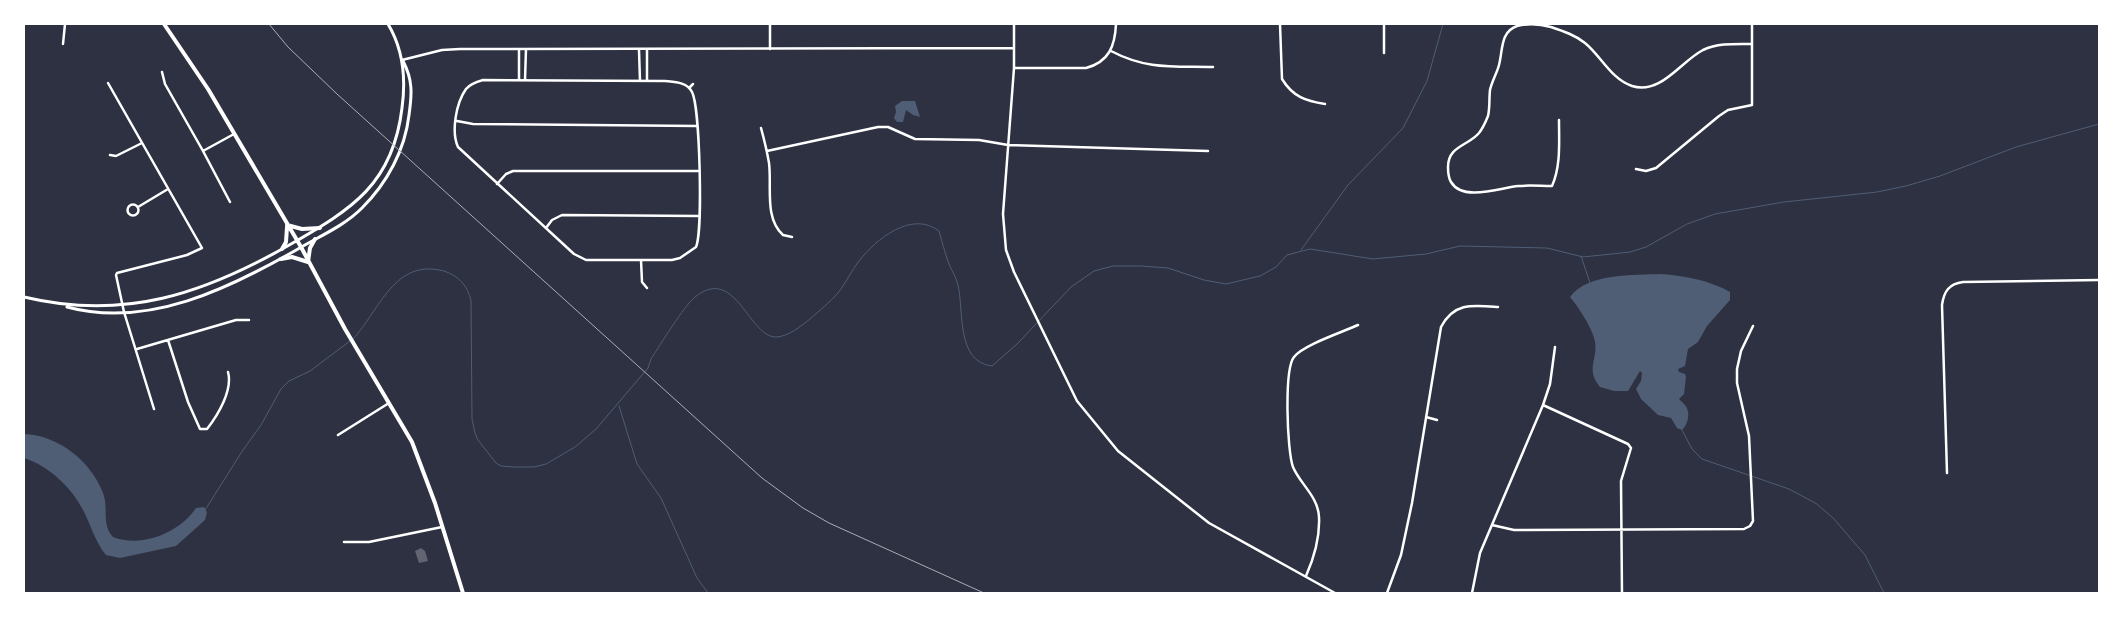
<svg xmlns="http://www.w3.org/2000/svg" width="2123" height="617" viewBox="0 0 2123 617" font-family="'DM Sans',sans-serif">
<rect width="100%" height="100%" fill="#2d3142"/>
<path fill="#4f5d75" d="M902,101H915L920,117L913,115L906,110L903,122H897L894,118L896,112L895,106Z
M1661,274C1685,276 1709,280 1730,292V300L1707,326L1698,342L1688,349L1685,366L1678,369L1679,372L1685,374L1686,377L1684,394L1679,399C1681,401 1683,403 1685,405C1691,412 1688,425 1682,430L1677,428L1671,418L1658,415L1641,399L1636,389L1641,381L1642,373L1640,371L1628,391H1614L1600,387C1585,369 1598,360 1595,342C1593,329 1579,308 1570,297C1587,273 1634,275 1661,274Z
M24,434C58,435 91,461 103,493C109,508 101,524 113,537C142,548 179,533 196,508L204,507L207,512L205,520L176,546L120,558L106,555C95,542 91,525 83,510C71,487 49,466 24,458Z"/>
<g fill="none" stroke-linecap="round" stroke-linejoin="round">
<path stroke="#4f5d75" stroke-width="1" d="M1301,250L1348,185L1403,128L1427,81L1443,24
M1581,256L1590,283
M353,339C380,310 394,258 444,271C459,276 468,286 471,301L472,419L475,433L478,440L496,463L501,466L514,467H534L546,464L575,447L596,429L648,368L651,359C660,345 684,306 695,297C736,264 749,339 777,337C789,336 801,326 810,319C819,311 830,302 838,293C846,283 851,271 859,261C876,239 912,210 939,231C942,242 945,253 949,264C952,271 956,277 958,285C964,311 956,362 992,366L1017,344L1071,287L1094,271L1113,266H1141L1168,268L1204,280L1226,284L1260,276L1276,267L1287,255L1310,249L1373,259L1426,254L1460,246L1547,248L1583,257L1630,252L1646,247L1687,224L1715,214L1784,202L1877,192L1906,186L1940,176L2016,147L2099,124
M619,406L637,464L661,498L697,578L708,593
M1682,430L1692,449L1702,459L1789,489L1817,504L1834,519L1865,555L1884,593
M205,510L243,450L261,425L281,389L289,381L310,371L350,341"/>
</g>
<path fill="#626471" d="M421,548L425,551L428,561L419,563L415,551Z"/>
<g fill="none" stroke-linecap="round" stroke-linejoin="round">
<path stroke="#fff" stroke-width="2.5" d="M770,24V49
M1014,24V68L1003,214L1006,250L1014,272L1077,401L1118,451L1209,523L1335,593
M1280,24L1282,79C1293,97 1306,101 1325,104
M1384,24V53
M63,44L65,24
M519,49V80
M639,50L640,81
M1111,51C1147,70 1174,66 1213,67
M402,60L442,50L460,49L1013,48
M1014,68H1086C1109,62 1115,46 1116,24
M162,72L165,84L203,151
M483,80L665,81C675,82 687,82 692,92C700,107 703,231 696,247L680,258L672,260H586L574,254L458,147C451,132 456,103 466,89C470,84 476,82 483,80Z
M525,80L526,49
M647,81V50
M108,83L202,248L187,255L117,273L116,275L124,312L154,409
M689,88L693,84
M1559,120C1559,142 1561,166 1552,186C1541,186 1530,185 1518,186C1500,188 1463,202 1451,182C1448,177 1448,172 1448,167C1448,146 1468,146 1479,133C1483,128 1486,121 1488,116C1490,108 1489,98 1490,90C1492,81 1497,73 1499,65C1503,50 1500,32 1517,26C1529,23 1540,24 1551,27C1563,31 1575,35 1585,43C1601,56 1611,79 1632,86C1661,95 1680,62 1703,50C1718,43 1735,44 1751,44
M457,121L473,124L697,126
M761,128C764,139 767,151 769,163C772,186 764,218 783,235L792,237
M767,151L878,127H888L915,139L979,140L1008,145L1208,151
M110,155L116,156L142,143
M1636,169L1646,171L1656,168L1719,116L1728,110L1752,105V24
M497,184L506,174L513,171H698
M230,202L203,151L234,134
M127.5 210a5.5 5.5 0 1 1 11 0a5.5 5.5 0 1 1-11 0Z
M138,207L168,189
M546,228L552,220L562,215L699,216
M641,260L642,282L647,288
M168,340L188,402L200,429H207C218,415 233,390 228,372
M137,349L236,320H249
M1543,405L1628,444L1631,448L1621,481L1622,593
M1426,417L1437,420
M338,435L389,403
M1947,473L1942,305C1944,291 1949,284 1963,282L2099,280
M1492,525L1514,530L1744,529L1750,526L1753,521L1749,436L1737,383V369L1741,351L1753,326
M344,542H369L442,527
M1306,576C1314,558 1320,537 1319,517C1318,496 1300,484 1293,467C1287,451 1284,369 1294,357C1303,345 1343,332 1358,325
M1387,593L1401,555L1412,503L1441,327C1454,302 1473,305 1498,307
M1472,593L1480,553L1543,405L1550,384L1555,347"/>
<path stroke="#fff" stroke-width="3" d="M24,297C124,321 204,294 291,244C352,209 393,184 402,108C406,79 403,49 388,24
M67,307C148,329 230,288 298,249C320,236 344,226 362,208C387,183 405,150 409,115C412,94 413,80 403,61"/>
<path stroke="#fff" stroke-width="4" d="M164,24L208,89L301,247L345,329L412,442L435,503L463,593
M287,225L302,229L320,228
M282,249L286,242L287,227
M281,259L292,257L308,262
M308,262L310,248L315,239"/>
<path stroke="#abadb3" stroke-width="1" d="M269,24L288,47L337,94L762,478L803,508L829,523L984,593"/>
</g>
<rect width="2123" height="617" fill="none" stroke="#ffffff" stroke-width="50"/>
</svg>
